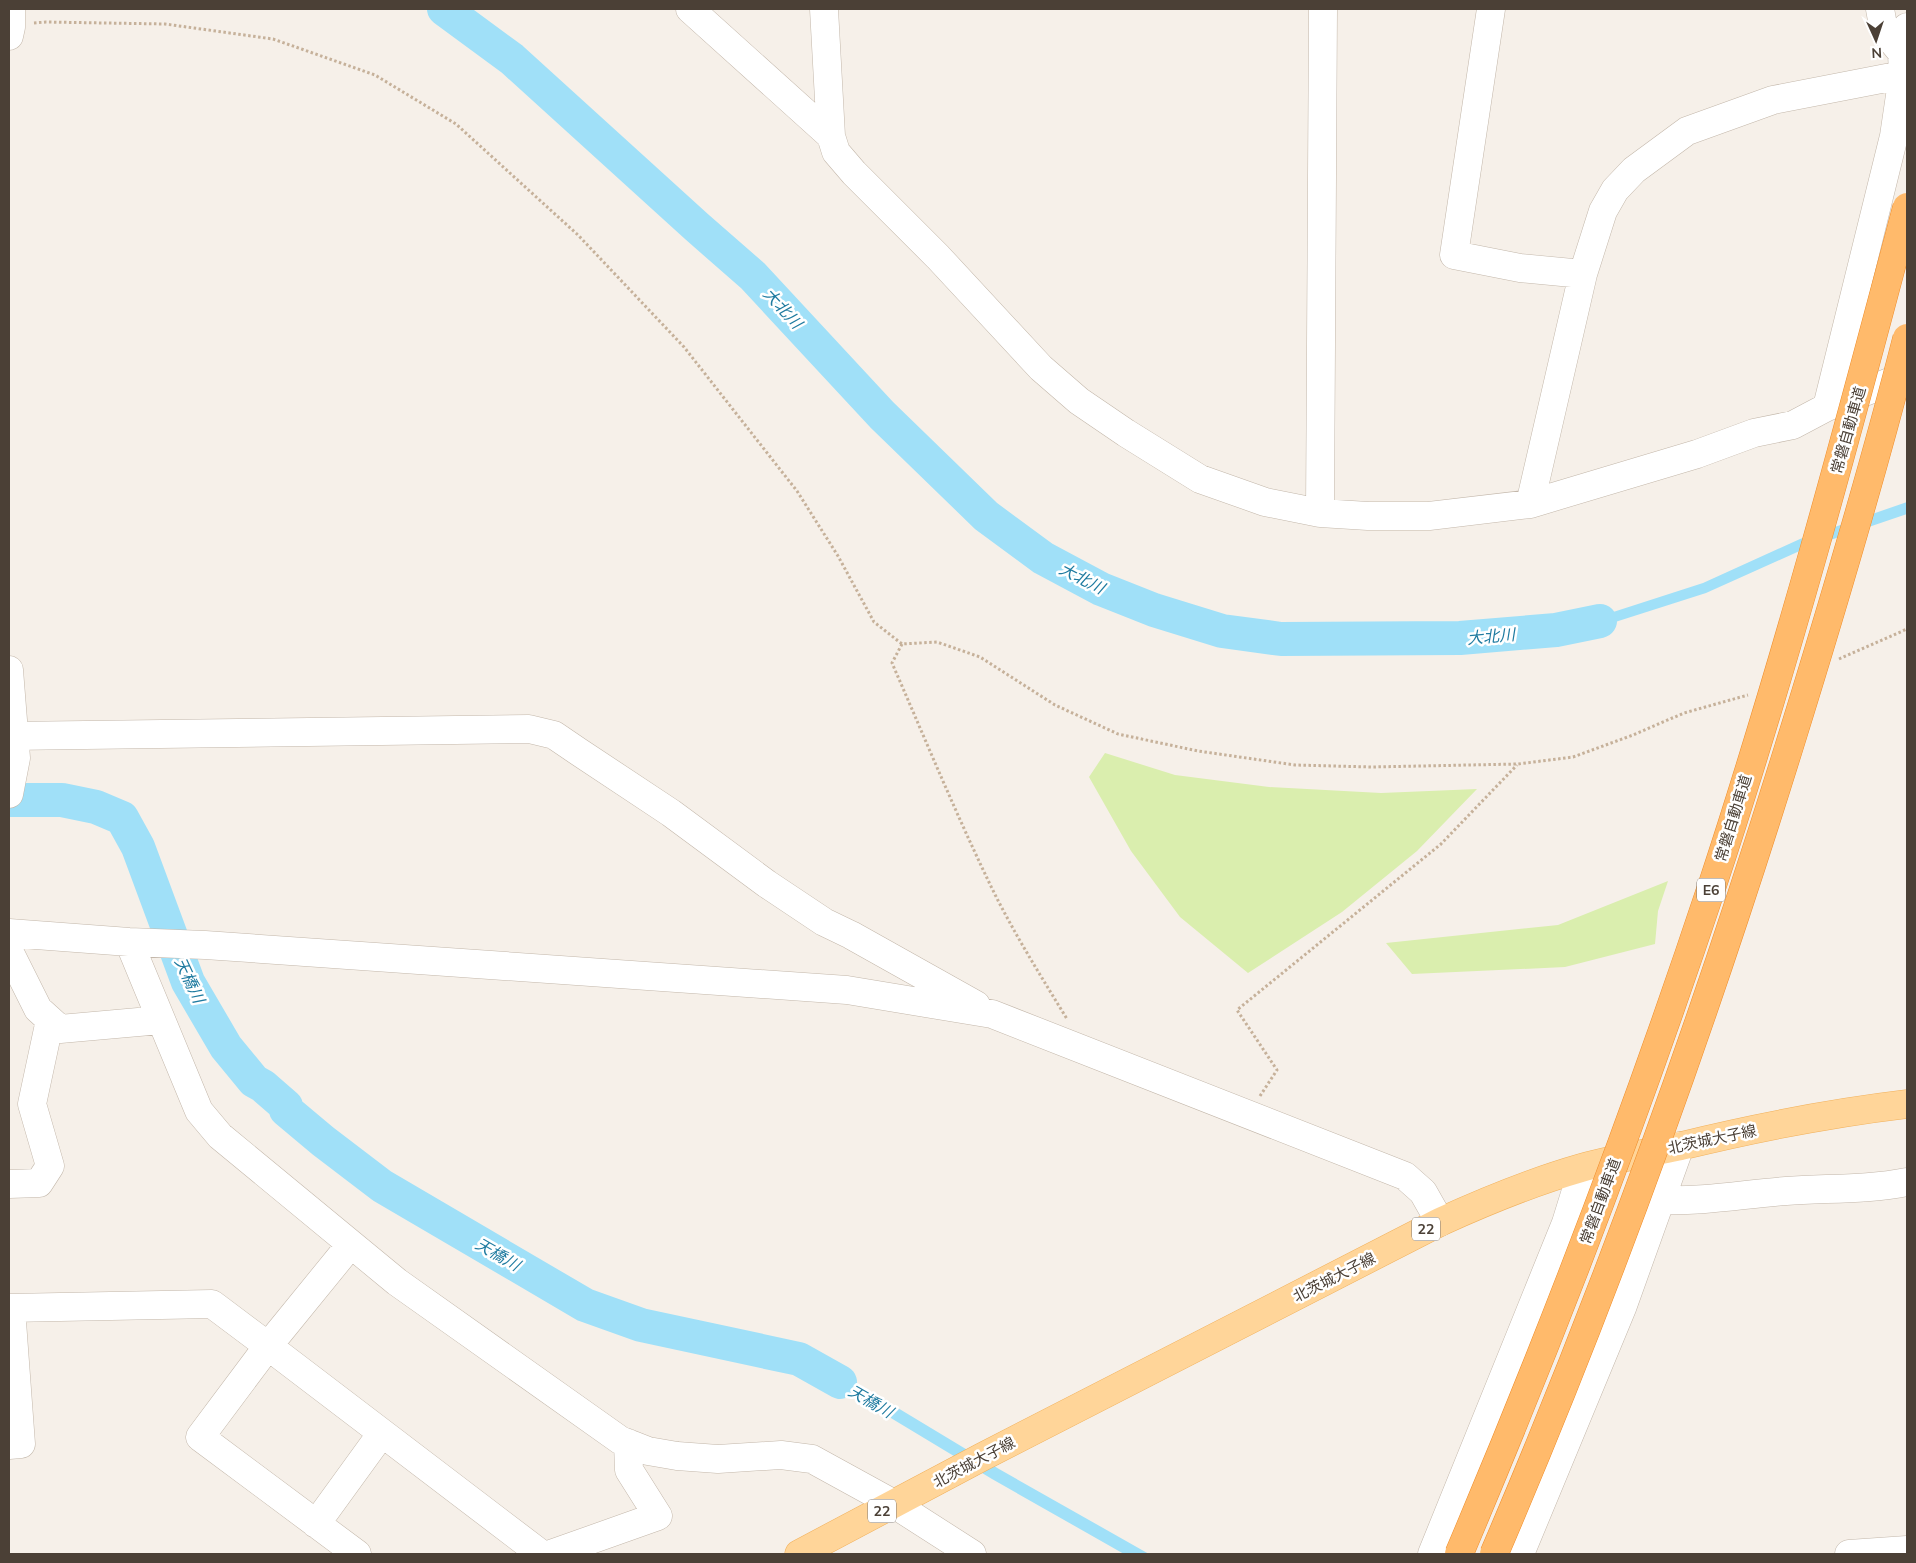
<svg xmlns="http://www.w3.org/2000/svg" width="1916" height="1563" viewBox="0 0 1916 1563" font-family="Mulish,'Noto Sans JP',sans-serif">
<rect width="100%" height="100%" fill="#f6f0e9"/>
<path fill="#daeeae" d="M1105,753L1175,775L1269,787L1381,793L1477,789L1417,851L1342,912L1248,973L1180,917L1131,851L1089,777Z
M1668,881L1658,911L1655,944L1565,967L1412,974L1386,943L1558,925Z"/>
<path fill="#a0e0f8" d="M1907,502V514L1804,549L1706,593L1609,624L1555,636V625L1607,614L1703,583L1800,539Z
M802,1354L863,1387L999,1469L1149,1554H1124L992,1479L856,1397L796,1365Z"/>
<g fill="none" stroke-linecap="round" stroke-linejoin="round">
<path stroke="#a0e0f8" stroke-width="34" d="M444,9L512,59L697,227L753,276L882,415L986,516L1043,558L1101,589L1154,610L1222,631L1281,639L1460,638L1556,630L1600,621
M9,800H62L96,807L122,818L138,847L188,982L226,1047L254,1081L263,1086L286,1106V1110L323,1141L382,1186L585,1305L641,1325L799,1359L840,1382"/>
<g stroke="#c3b7aa" stroke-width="29">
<path id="minor" d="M690,9L831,136
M824,9L831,136L836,152L854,173L938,257L1041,368L1079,401L1126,433L1200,479L1265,502L1320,513L1368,516H1429L1530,504L1697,454L1754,433L1793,425L1827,407L1907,375
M1491,9L1454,255L1520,268L1583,274
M1880,9L1884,31L1902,53
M9,36L11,27V9
M1827,407L1894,136L1903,75L1902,53L1907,27
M1530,504L1583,274L1603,211L1615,190L1634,170L1687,131L1773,100L1907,74
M1320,513L1323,9
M9,670L16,758L9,794
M9,736L529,729L554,735L579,752L671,813L767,884L824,922L851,935L976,1005
M9,933L129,942L205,945L847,990L992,1014L1405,1176L1423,1192L1440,1222
M129,942L199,1111L220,1136L397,1282L620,1440L648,1451L677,1456L718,1459L781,1455L812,1459L894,1504L972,1554
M9,951L38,1009L60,1029L161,1020
M9,1184L39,1183L50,1166L32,1104L50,1020
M1660,1200C1702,1202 1744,1194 1786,1191C1826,1188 1867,1190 1907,1182
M351,1244L268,1346L541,1554
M9,1308L212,1304L268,1346L200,1437L357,1554
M9,1445L21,1444L11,1308
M316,1524L382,1433
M551,1554L658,1516L629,1470L628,1443
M1432,1554L1566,1223L1583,1168
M1520,1554L1622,1308L1680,1146
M1849,1554L1907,1550"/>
</g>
<g stroke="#f1b15c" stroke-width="29">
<path id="major" d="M799,1554L982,1457L1440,1222C1486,1201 1532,1182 1581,1168C1614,1159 1647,1153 1681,1146C1755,1128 1831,1113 1907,1104"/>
</g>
<path stroke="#c6b19a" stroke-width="3" stroke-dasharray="2.5 2.5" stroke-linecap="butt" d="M34,23L46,22L165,24L273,39L375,75L456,124L578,235L684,347L797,491L838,556L874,622L902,644L937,642L980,657L1055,705L1118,734L1198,751L1295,765L1372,767L1518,764L1573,757L1633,735L1684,713L1748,695
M902,644L892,663C923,734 953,807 987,878C1010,927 1039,973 1067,1019
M1839,659L1907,629
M1260,1096L1277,1070L1237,1010L1441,844L1517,765"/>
<use href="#minor" stroke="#fff" stroke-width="28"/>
<use href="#major" stroke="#ffd599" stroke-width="28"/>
<g stroke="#ef8d2a" stroke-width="29" stroke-linecap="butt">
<path id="highway-bridge" d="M1459,1554C1552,1335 1637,1112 1712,886C1786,662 1847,434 1907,207
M1494,1554C1607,1291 1704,1021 1789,747C1831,612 1872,475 1907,338"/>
</g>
<use href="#highway-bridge" stroke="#ffba6b" stroke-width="28"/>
</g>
<g text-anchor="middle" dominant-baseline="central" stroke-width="5" stroke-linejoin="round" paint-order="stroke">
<g fill="#fff" stroke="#817972" stroke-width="1">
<rect x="1697" y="878.5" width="28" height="23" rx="4"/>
<rect x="1412" y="1217.5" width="28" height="23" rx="4"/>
<rect x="868" y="1499.5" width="28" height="23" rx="4"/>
</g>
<g font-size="14" font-weight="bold" fill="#4b4036">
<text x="1711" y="890">E6</text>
<text x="1426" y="1229">22</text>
<text x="882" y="1511">22</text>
</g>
<g font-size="15" fill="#4b4036" stroke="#fff">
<text transform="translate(1848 430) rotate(-74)">常磐自動車道</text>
<text transform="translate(1733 818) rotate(-73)">常磐自動車道</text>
<text transform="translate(1712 1139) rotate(-12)">北茨城大子線</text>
<text transform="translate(1600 1201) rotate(-70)">常磐自動車道</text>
<text transform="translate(1334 1277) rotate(-27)">北茨城大子線</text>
<text transform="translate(974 1462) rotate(-28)">北茨城大子線</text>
</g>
<g font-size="16" font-style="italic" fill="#1f7ba0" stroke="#fff">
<text transform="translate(783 308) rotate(47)">大北川</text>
<text transform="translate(1082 578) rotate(27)">大北川</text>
<text transform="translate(1491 636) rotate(-5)">大北川</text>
<text transform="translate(190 980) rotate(65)">天橋川</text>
<text transform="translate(498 1254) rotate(30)">天橋川</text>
<text transform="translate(871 1401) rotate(30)">天橋川</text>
</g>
</g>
<rect width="1916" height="1563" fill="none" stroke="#4b4036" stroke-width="20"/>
<g transform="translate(1876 40) rotate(177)" stroke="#ffffff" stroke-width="4" paint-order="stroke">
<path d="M0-4L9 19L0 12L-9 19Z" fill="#4b4036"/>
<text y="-8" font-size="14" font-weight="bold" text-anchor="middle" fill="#4b4036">N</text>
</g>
</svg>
